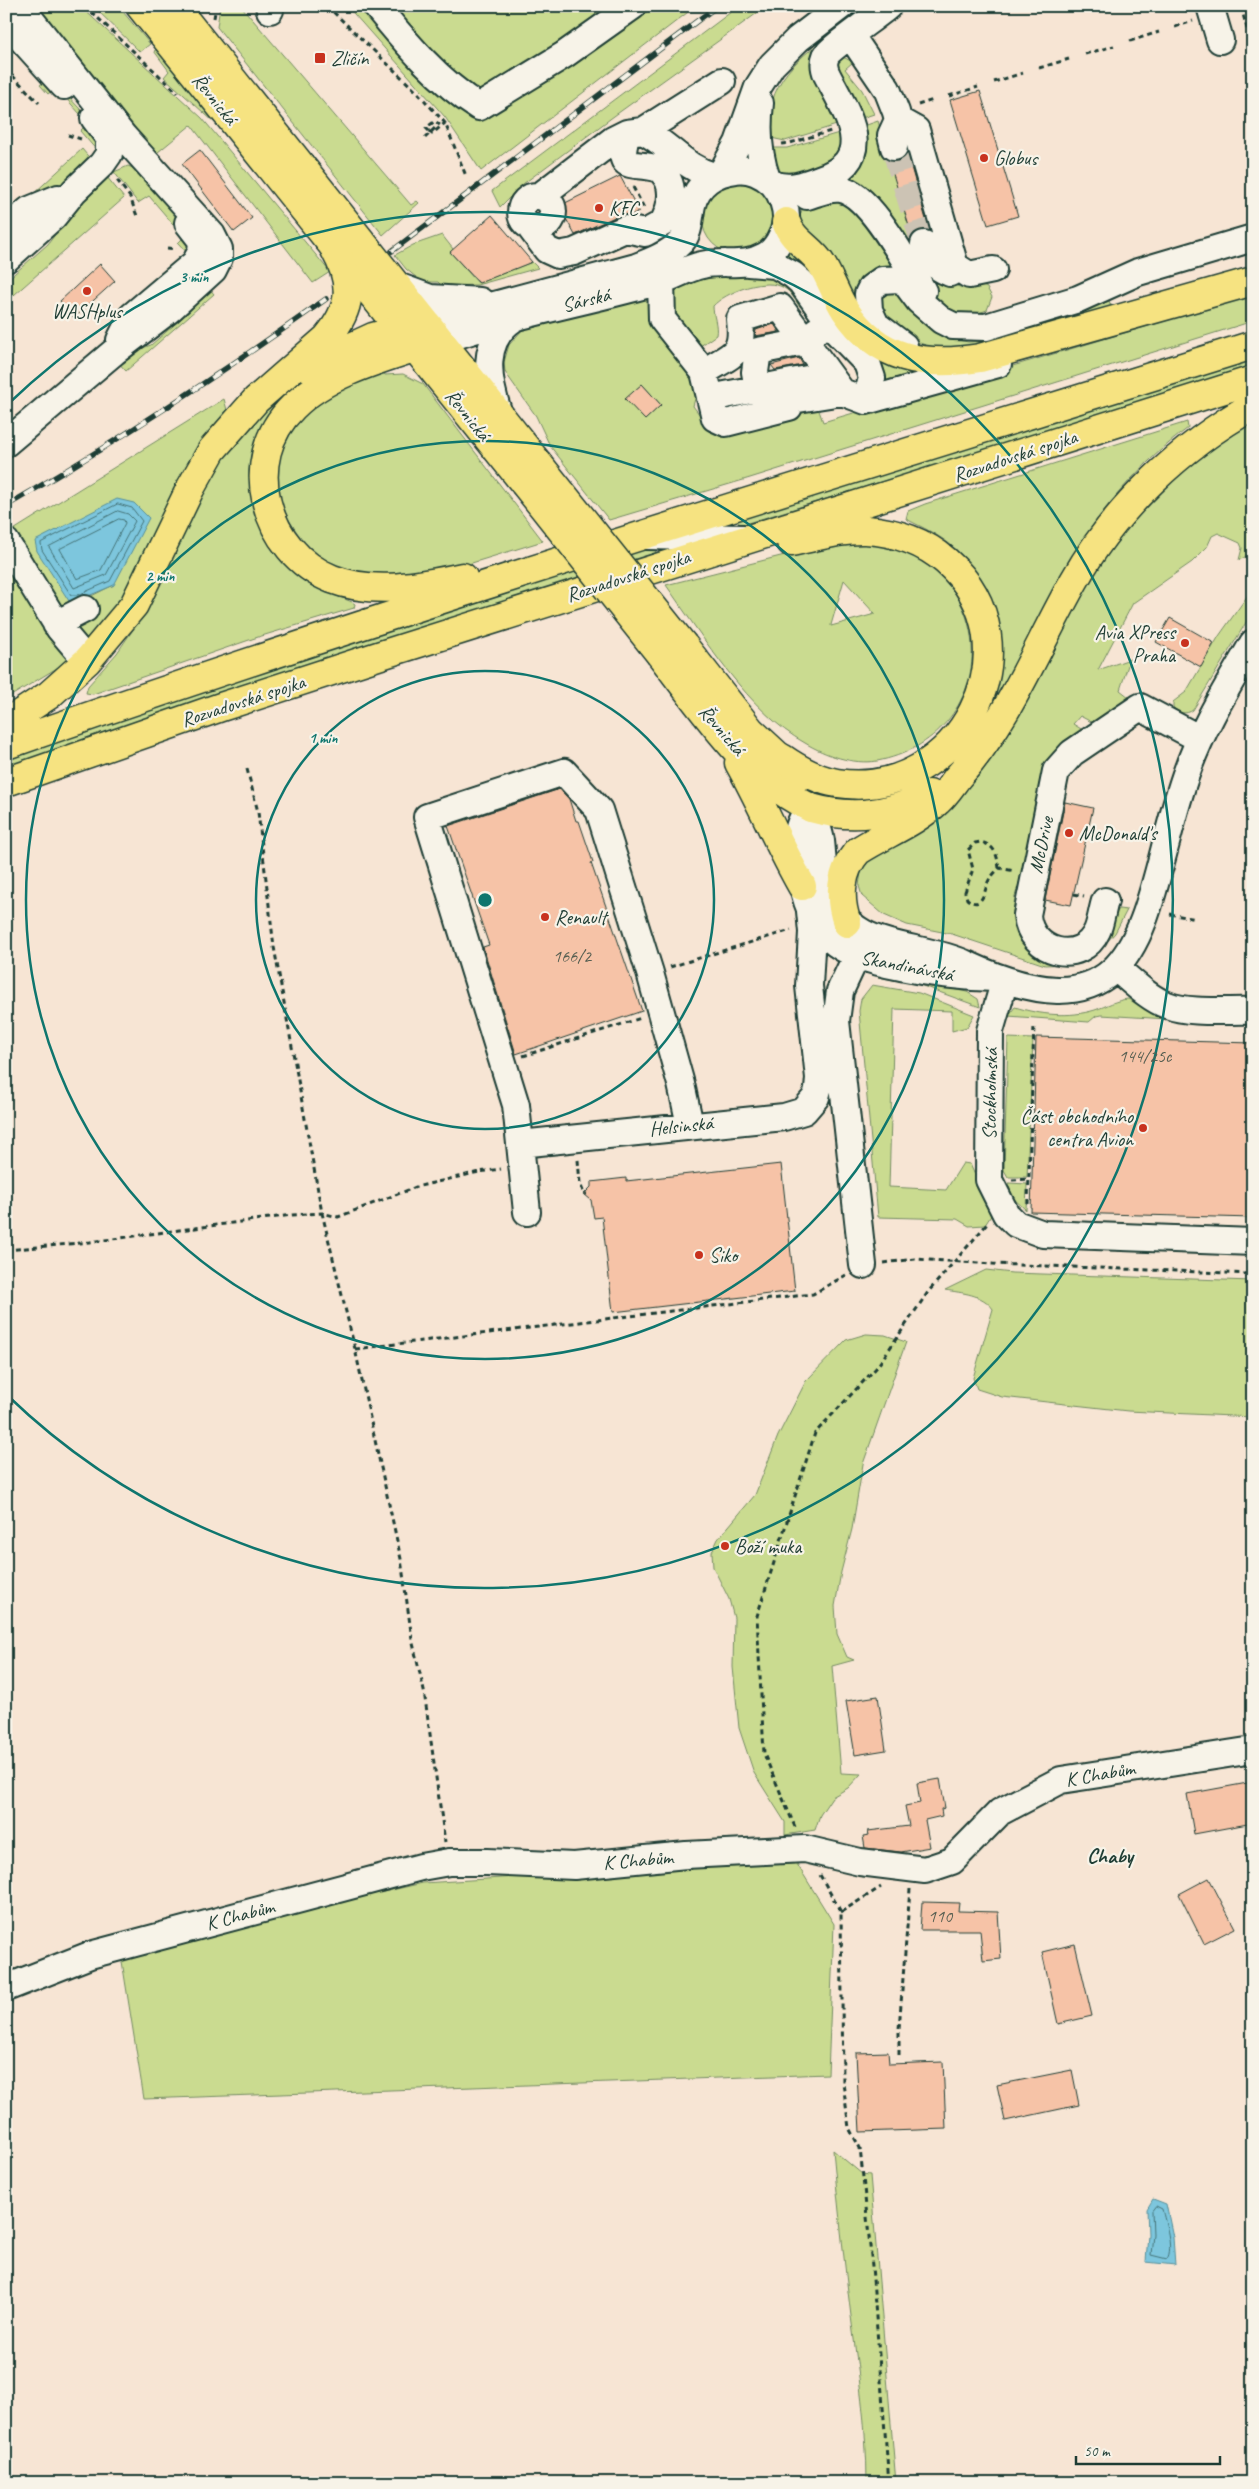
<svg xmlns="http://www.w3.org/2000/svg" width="1259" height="2489" viewBox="0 0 1259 2489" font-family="Caveat,sans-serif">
<rect width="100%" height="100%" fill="#f7e5d4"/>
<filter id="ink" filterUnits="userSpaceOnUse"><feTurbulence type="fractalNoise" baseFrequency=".02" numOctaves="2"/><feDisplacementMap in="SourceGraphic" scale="10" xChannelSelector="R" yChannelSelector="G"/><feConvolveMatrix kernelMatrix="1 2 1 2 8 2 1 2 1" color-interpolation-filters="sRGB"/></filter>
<g filter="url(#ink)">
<path fill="#cadb90" stroke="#748c62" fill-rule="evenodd" d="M49,6H80L202,118L330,272L313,283L191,125L152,157L36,13Z
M93,6H118L150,44L140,52Z
M220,6H241L411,205L417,201L419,203L383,235L217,27Z
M347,6H696L481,171L445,117Z
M739,6H767L614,116L523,184L500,207L492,191Z
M839,28L822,46L843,123L785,141L771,138C762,82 800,57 839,28Z
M159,48L224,131L164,77L169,71L154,51Z
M843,57L853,62L845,69L862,90L874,114L859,119L831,66L836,59Z
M50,77L94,124L98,152L80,131L88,123L56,87L48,94L40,85Z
M878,121L915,247L943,282L960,287L981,285L987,288L992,297L987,310L965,318L942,307L857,188L846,175L861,127Z
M846,131L834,165L779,176L766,148H787Z
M82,149L92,161L62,187L6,219Z
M128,166L135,169L188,227L192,258L178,243L184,237L149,196L138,203L114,172Z
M107,177L124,198L6,302V281L48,244L77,205Z
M702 218a36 36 0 1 1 72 0a36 36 0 1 1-72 0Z
M844,196L903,270L865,316L806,238L799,218L803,207Z
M442,235L453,249L450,252L478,283L532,262L538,268L477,285L442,286L438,282H422L406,269L395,255L413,245Z
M789,249L907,366L910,378L884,384L785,258Z
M1253,267V273L1011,344L936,349L896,334L882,323L879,294L894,285L953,339L968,342L980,341L1053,321L1107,295L1112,309Z
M757,273L785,279L804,306H799C794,298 789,289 780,286C761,279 726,292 713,306C713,316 718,325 716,335L696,349L673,320L672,294C697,273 728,279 757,273Z
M205,283L214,294L126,371L116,360L122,355L151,345L190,311Z
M652,295L696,377V395L693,406L712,431L722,434L816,402L823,422L1253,295V321L750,478L609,520L550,446L536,416L505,372L504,362L509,345L523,329ZM642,384L661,405L645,420L626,399Z
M340,358L254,450C240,530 281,574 352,602L355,604L354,608L255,638L93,694L86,693L88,686L117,653L132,631L150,600L208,477L241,432L284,392L303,378Z
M1251,359V368L738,526V518Z
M382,370L385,375L403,374L423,384L543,541C520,548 498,555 475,562C464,565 453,570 442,572C428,574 414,573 400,574C391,575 380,577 370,576C303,568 252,491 292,431C313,400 350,385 382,370Z
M224,399L227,410C177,463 160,534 125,595C116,612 99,628 86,643L75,630L91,602L88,596L114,585C96,593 75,606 57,608L12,531Z
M1253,416V553L1239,560L1242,548L1240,543L1218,533L1212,536L1207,547L1192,562L1133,603L1098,670L1130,659L1120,690L1129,697L1139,699L1101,727L1080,716L1073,724L1091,735L1038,823L1015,896L1013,912L1045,952L1107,928L1119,909L1127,910L1115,933L1095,955L1084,961L1072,964L1045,965L952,934L907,925L884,915L862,896L859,886L862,864L903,842L938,815L977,778L1001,746L1020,714L1087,581L1149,495Z
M1187,422L1188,428C1141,463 1096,513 1068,565C1050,598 1036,634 1018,668C1002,699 982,729 961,758L957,761L955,760C957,755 963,751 967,746C975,736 983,726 988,714C1013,656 1001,589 952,546C939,535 922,527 906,519L908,511L925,504Z
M844,540C866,543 891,545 911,554C927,562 940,575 951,588C964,605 971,626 972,647C975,704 933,751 877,761C853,765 825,755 805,743C750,713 702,636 666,585ZM844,580L875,614L831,626V625Z
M654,544L656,553L367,645L6,767V758L206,689Z
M6,557L70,660L6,699Z
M1253,588V611L1193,710C1186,715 1178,713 1173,707V702L1186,692L1219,636Z
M885,976L967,992L978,999L980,1007L920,985L878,977Z
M872,985L919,993L974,1015L967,1027L952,1031V1011L894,1009L889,1187L946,1190L963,1163L970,1164L992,1214L985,1225L969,1226L957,1219L878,1217L859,1011L861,999Z
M1128,999L1168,1019L1101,1015L1096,1016L1089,1022L1008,1016L1015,1007C1041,1015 1069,1018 1095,1010C1107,1006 1116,1000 1128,999Z
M1008,1038L1033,1039L1027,1177H1008L1004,1170Z
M1008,1183L1027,1184L1026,1210L1013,1198Z
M986,1270L1012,1273L1253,1281V1417L1128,1411L1002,1397L977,1389L973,1378L993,1309C983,1294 962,1293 945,1290Z
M866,1334L885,1335L906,1342L863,1464L852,1529L841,1572L835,1606L837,1634L847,1657L854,1660L832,1666L841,1773L861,1774L848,1788L832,1797L820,1815L815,1830L785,1835V1822L754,1773L739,1728L733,1667L734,1618L729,1599L713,1567L712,1552L718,1539L755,1495L778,1436L806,1381L846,1340Z
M784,1860L797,1864L834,1924L828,2074L144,2099L121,1955L245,1923L423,1883Z
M833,2150L862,2174L870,2175L896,2483H867C867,2426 858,2372 851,2316C844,2261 838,2205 833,2150Z"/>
<path fill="#7dc6dd" stroke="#578f99" d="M117,499L134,503L149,518L114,585L79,600L69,601L37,551L35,541Z
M1153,2199L1166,2204L1173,2237L1175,2265L1146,2262L1148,2234L1147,2209Z"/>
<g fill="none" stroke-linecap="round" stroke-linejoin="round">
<path stroke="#457478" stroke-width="1" d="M118,504L132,508L142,521L110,581L78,595H71L42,550L41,543Z
M118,511L128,514L135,521L106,575L74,588L49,547Z
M119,519L124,520L125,523L101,570L77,579L60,549Z
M1156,2206L1162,2209C1165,2222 1174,2248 1167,2259L1151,2255L1153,2234L1152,2211Z"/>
</g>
<path fill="#f6c3a7" stroke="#1f3d34" d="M980,91L1018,216L988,225L950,100Z
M200,150L252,218L234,232L182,164Z
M907,153L929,230H919L912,236L889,161H898Z
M620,176L639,211L631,215H619L575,235L559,206Z
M492,215L532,262L479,283L450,252Z
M100,264L115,281L74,318L60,301Z
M774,324L779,332L755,336L756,330Z
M799,358L803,365L775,370L771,365Z
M642,384L661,405L645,420L625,399Z
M1170,618L1214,643L1201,667L1156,642Z
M560,789L569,799L576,821H579L593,862L591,863L642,1011L516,1054L483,947L489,945L448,826Z
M1065,802L1093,808L1071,905L1045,900Z
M1036,1037L1253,1043V1218L1031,1212Z
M781,1164L795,1291L613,1312L602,1217L594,1218L591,1200L584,1194L591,1187V1182L626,1178V1181Z
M878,1696L886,1750L855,1755L846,1701Z
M940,1779L945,1808L941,1809L942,1816L925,1820L930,1847L901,1852L865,1848L863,1836L869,1835L868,1831L909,1826L905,1806L920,1803L917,1783Z
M1253,1782V1823L1194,1834L1187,1794Z
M1209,1878L1235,1928L1204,1944L1179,1894Z
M922,1902L959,1903L958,1911L998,1912L1001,1959L983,1961L980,1930H920Z
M1075,1944L1092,2016L1058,2024L1042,1952Z
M888,2052L889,2064L943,2062L946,2129L860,2132L856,2053Z
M1072,2070L1079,2105L1005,2121L997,2085Z"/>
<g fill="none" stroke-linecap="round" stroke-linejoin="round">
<path stroke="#ccc3b4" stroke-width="26" stroke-dasharray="26 13" stroke-linecap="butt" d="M894,147L924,244"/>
<g stroke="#1f3d34" stroke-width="30">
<path id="minor" d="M269,6L270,10
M376,6C406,43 439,82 479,107L564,55L633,6
M1210,6L1220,40
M6,22L64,86
M851,36L887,89L896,112L898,120L891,135L894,147
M760,103C757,129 758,154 767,179
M898,120L916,130L955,266L969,275L993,270
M643,131C670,145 684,168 714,176
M722,172L738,143L758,87L772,65L798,39L841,6
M773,184C789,190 804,185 819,179C879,159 847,114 827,75C824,68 823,63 826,56C830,48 878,15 888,6
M521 212a16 16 0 1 1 32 0a16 16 0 1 1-32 0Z
M540,196L613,140L627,133L643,131L722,81
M807,196C817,193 830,187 841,189C870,194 907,265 923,291
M529,226L547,250L558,255L574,252L625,229L645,233L663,223C672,205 677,183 659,169C632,160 615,175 627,133
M6,229L29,210L58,198
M924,244C929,259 934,267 950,273L955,266
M6,259L54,216L74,191L102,164L109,154V138L94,118
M748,263L775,265L793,275L801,282L835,330L867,363L872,378L866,401
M661,281L662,319L704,372L715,418L726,423L789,407L792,400
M400,287L430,298L480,301
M427,323L636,267C652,261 670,254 682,241C690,231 689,218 692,205C697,184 715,172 736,170C749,168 763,174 773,184C782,194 787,209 786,222C784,235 776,250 765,256C744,268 723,260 702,265C687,268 674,277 660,281C611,295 562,305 513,318C489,325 465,333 441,340
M120,340L132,316L195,263L201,252L202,241L188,223
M904,346L876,325L869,310L868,294L871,288L882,280L898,279L904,281L919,301L941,320L953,326L986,327L1078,299L1138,272L1253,238
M704,372C733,353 744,356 740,319L780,307L842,392
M758,388L755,372L758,351L804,342L816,331
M710,398L828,375
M792,400L842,392L866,401L998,364
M498,411C487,378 481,341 513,319
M6,443L114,352L169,310L213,270L219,258V249L212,235L124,137L20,6
M647,536L743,538
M6,542L59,628L87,661
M56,624L85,609
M1105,901C1102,910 1101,922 1097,931C1081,966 1030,954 1027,915L1056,771L1072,753L1140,707L1200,739
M1117,969C1132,981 1148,998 1167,1005C1190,1014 1228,1010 1253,1011
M995,978C962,977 933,974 901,967C838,955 808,936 800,868C797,846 793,825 811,808C815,819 819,829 821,841C823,857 822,874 828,890C849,953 916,941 966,964C1152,1050 1141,905 1185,777C1201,729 1228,686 1253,643
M1005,980L990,1031L989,1180L1006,1214L1016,1224L1043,1234L1253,1242
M836,1021L863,1265
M831,1038L836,1021L840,991L856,957
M520,1144L784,1117L804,1111L816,1097L818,1089L819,1078L809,986L812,932L810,911
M527,1212L516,1105L427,817L564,772L599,810L650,973L681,1084L690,1125
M6,1988L90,1955L421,1867L449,1862H487L574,1866L686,1855L805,1849L860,1862L925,1870L952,1861L1000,1812L1061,1780L1253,1750"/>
</g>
<g stroke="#1f3d34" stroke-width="31">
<path id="major" d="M140,6L524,483
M174,6L537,462
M684,646L750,730L791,768L798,777
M660,654C701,707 749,780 811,808
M739,763C762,804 779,846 802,886"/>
</g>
<g stroke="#1f3d34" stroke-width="31">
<path id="highway" d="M786,222C793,242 812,248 822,265C831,280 836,296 845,310C878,360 925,367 980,358L1253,281
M414,348C373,361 324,376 293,407C239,459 264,552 332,579C373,595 421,586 463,577
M308,367L373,337L399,330
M6,723L49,695L87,661L134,605L190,489L212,450L256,400L327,338C352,308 354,284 335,250
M6,745C419,601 836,475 1253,345
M782,758C798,769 817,780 837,783C959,802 1042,645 946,561C924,542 895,532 866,530C841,529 816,537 791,542
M6,782L221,707L381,655L1253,380
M811,808C853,820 891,815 929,794
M847,923C838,898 840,871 858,851C884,834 915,823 938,801C945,795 951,786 957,778C1009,720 1036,648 1074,581C1114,509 1181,446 1253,406"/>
</g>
<path stroke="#1f3d34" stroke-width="3" stroke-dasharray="5 4" stroke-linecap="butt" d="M85,6L178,93
M327,6L417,92L445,123L466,176
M1241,7L1248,32L1253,31
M214,18L216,6
M1175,27L1193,21
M1130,41L1159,32
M1085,54L1114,46
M1039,68L1069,59
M6,69L39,103
M994,82L1023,73
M949,96L978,87
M918,105L933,100
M429,131L432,134L445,123
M68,135L81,139
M782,144L790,143L831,131
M117,180L130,197L137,216
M633,187L644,208
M167,248L176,249
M247,769L258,812L274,947L322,1213L355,1349L401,1559L412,1639L424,1691L445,1842
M999,868C997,854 995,846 981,842L975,843L968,850L973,869L965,892L967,899C981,910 984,894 987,885C988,879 995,873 999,868L1015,871
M1074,894L1084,896
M1170,914L1196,919
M670,967L791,930
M523,1056L641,1018
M578,1160L580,1183L584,1194H587
M1012,1180L1029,1179
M1028,1204L1034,1025
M6,1250L90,1242L292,1215L322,1213L338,1217L416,1187L479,1172L501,1169
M884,1263L915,1259L993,1264L1253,1274
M355,1349L813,1294L846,1275
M795,1827L764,1754L757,1616L815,1433L877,1367L928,1292L987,1224
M820,1875L841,1912L843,2083L849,2128L860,2148L872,2266L889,2483
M841,1912L881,1887
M899,2055V2029L910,1889"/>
<use href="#minor" stroke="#f7f3e8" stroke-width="26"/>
<use href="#major" stroke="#f6e381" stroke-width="28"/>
<use href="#highway" stroke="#f6e381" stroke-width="28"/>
<g stroke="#1f3d34" stroke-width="5.5">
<path id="rail" d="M392,251L717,6
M6,506C117,442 222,373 326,299"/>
</g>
<use href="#rail" stroke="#f7f3e8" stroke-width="4" stroke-dasharray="11" stroke-linecap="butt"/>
<g stroke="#1f3d34" stroke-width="31" stroke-linecap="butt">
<path id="major-bridge" d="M537,462L684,646
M524,483L660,654"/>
</g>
<path stroke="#1f3d34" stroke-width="3" stroke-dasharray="5 4" stroke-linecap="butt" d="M425,138L439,124L435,121L426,128L429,131"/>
<use href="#major-bridge" stroke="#f6e381" stroke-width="28"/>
</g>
</g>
<g fill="none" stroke="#0f766e" stroke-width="2.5">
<circle cx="485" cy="900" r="229"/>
<circle cx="485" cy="900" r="459"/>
<path d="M7 405A688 688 0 1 1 7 1395"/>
</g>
<g fill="#c8321e" stroke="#f7f3e8" stroke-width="2">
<rect x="314" y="52" width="12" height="12" rx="2.5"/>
<circle cx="984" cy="158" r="5"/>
<circle cx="599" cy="208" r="5"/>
<circle cx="87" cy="291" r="5"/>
<circle cx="1185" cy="643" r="5"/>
<circle cx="1069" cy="833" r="5"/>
<circle cx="545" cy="917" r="5"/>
<circle cx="1143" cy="1128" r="5"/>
<circle cx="699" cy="1255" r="5"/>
<circle cx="725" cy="1546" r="5"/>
</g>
<g text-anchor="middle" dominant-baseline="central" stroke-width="4.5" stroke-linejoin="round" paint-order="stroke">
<g font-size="18" fill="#555e51">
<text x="572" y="956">166/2</text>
<text x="1145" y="1056">144/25c</text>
<text x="940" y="1916">110</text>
</g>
<g font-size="20" fill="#1f3d34" stroke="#f7f3e8" text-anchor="start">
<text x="331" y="58">Zličín</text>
<text x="994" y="158">Globus</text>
<text x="609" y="208">KFC</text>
<text x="87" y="311" text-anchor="middle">WASHplus</text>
<text x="1175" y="632" text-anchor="end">Avia XPress<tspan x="1175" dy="23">Praha</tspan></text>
<text x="1079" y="833">McDonald's</text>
<text x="555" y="917">Renault</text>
<text x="1133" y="1116" text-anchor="end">Část obchodního<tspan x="1133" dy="23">centra Avion</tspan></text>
<text x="709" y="1255">Siko</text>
<text x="735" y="1546">Boží muka</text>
</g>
<g font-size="20" fill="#1f3d34" stroke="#f7f3e8">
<text transform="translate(215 99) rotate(51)">Řevnická</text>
<text transform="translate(586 300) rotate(-14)">Sárská</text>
<text transform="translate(468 415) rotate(51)">Řevnická</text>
<text transform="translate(1015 456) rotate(-18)">Rozvadovská spojka</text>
<text transform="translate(628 576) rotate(-18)">Rozvadovská spojka</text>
<text transform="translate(243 701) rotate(-18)">Rozvadovská spojka</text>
<text transform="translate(722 730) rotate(49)">Řevnická</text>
<text transform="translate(1041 845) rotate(-78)">McDrive</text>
<text transform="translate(907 966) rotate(11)">Skandinávská</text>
<text transform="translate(990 1094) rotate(-89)">Stockholmská</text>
<text transform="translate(681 1126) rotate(-6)">Helsinská</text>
<text transform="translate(1100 1774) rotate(-10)">K Chabům</text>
<text transform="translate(638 1860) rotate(-5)">K Chabům</text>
<text transform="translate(240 1915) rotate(-15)">K Chabům</text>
</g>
<g font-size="21" font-weight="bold" fill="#1f3d34" stroke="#f7f3e8">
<text x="1110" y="1856">Chaby</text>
</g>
</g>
<circle cx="485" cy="900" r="8" fill="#0f766e" stroke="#f7f3e8" stroke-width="2.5"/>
<g font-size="15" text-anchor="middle" font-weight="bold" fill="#0f766e" stroke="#f7f3e8" stroke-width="4.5" stroke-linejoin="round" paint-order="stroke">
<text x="194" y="282">3 min</text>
<text x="160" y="581">2 min</text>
<text x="323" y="743">1 min</text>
</g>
<rect width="1259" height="2489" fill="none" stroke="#f7f3e8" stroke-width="25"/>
<rect x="12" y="12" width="1234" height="2464" fill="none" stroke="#1f3d34" stroke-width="2" filter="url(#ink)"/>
<path d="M1076 2456v8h144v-8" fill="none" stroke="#1f3d34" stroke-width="2.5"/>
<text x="1084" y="2456" font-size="15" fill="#1f3d34" stroke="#f7f3e8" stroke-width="4" paint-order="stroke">50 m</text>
</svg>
